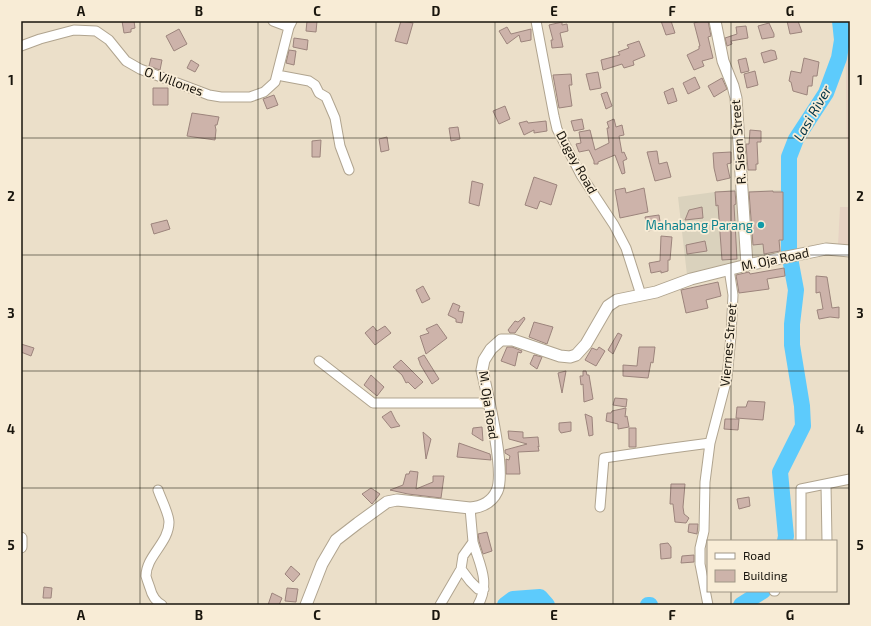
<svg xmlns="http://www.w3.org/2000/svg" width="871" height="626" viewBox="0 0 871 626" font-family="'Exo 2',sans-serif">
<rect width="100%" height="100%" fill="#ebdfc9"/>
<path fill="#dad2bd" d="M737,189L742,262L687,275L678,197Z
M784,190V254L750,257L746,191Z"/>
<path fill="#e6d2c3" d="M845,21H850V247L838,245L840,207H848Z"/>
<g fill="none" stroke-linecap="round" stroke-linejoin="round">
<path stroke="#5dcbfc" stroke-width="16" d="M789,254V157L796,139L826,93L839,58L842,40L840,21
M785,541L786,536L780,472L803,426L802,406L792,345V324L796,290L790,258
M505,605L513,599L540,597L547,605
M648,605H650
M741,605L763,591"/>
</g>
<path fill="#cdb3aa" stroke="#9c847c" d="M122,21H134L135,28L131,29V32L124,33Z
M307,21H317L316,32L306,31Z
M401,21L413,23L407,44L395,41Z
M661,21H671L675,33L666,35Z
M701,21H708L711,36L708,37L713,58L702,61L704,66L694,70L687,55L699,49V46H700L694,23Z
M787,21H798L802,32L790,34Z
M562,22V25L567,24L568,31L560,33L563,47L552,48L551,40H553L549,25Z
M769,23L774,34V37L762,39L758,26Z
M746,26L748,38L731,41L732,44L727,46L725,38L737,34L736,27Z
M507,27L511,34L531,29V40L521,42L519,35L507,44L499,31Z
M179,29L187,44L174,51L166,36Z
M294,38L308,40L307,50L293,47Z
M639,41L645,56L633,61L634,65L624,68L622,64L603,70L601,60L620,55L618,52L629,48L627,45Z
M289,50L296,51L294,65L286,63Z
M771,50L775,51L777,59L764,63L761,53Z
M151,58L162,60L160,70L149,66Z
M746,58L749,71L741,73L738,60Z
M804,58L819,62L817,76H813L812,86H808L807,95L793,91L791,82L789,81L791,71L801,73Z
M191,60L199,65L195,72L187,68Z
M755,71L758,85L747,88L744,74Z
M598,72L601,88L590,90L586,74Z
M571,74L572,85H569L572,106L559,108L553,75Z
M695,77L700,88L688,94L683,83Z
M722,78L727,89L714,97L708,86Z
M153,88H168V105H153Z
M673,88L677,101L668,104L664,92Z
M607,92L612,106L606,109L601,94Z
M274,95L278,105L267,109L263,99Z
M505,106L510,119L499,124L493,111Z
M192,113L219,117L217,125H215L216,130L215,140L187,136Z
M582,119L584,129L574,131L571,121Z
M614,119L616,127L622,125L624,135L619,136L622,153L624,152L627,159L623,161L625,173L622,174L615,155L598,162V164H594V161L589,150L579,152L576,144L581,143L579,132L590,130L595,150L609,143L607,128H609L607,122Z
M527,121L528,123L546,121L547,131L534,133V130L524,135L519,123Z
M458,127L460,139L451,141L449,128Z
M750,130L761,131V142H757L758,164H756V170H748L746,144H749Z
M387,137L389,150L381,152L379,139Z
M321,140L320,157H312V141Z
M657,151L659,164L667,162L671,177L655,181L647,152Z
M731,152V163L727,164L730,178L717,181L714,168L713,153Z
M534,177L557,185L551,205L540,201L537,209L525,205Z
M472,181L483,184L479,206L469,203Z
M625,188L626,193L644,188L648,212L620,218L615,190Z
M735,191L736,204L734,205L737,259L722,260L718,205L716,206L715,192Z
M773,191V192H783V240H779L780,251L764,254L763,244L753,245L749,192Z
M702,207L703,218L685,220L689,210Z
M659,215L661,228L648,231L645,217Z
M167,220L170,229L154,234L151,224Z
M661,236L672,237L670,260H668V271L661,273V271L651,273L649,263L660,261Z
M705,241L707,251L687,254L686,245Z
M784,268L785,276L767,279L769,289L739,293L736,275L749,272L750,274Z
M816,276L827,277L832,308L839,307V318L830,317L819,319L817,310L823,309L820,292L816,293Z
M718,282L721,296L706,300L708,308L686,313L681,290Z
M423,286L430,299L422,303L416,290Z
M453,303L460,306L458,311L464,312L462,323L456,322V319L448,315Z
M524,317L525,319L515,333H510L508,330L515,321L518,322Z
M534,322L553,327L547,344L529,337Z
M437,324L447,338L426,354L420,336L429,333L426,329Z
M373,326L377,331L385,326L391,333L375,345L365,333Z
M618,333L622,335L613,354L608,350Z
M21,344L34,348L31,356L21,352Z
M507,347H512L522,351L521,353L518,352L515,366L501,361Z
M599,347L605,351L596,366L585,360L592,348L597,350Z
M639,347H655L653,363L651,362L648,378L623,376V365L637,366Z
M424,355L439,379L432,384L420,364V363L418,358Z
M534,355L542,357L537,369L530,364Z
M401,360L423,382L415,389L408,382L406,383L402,375L393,367Z
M566,371L562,393L558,373Z
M583,371H586L587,375H589L593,399L584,402L583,384L581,385L580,376H583Z
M371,375L384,387L377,396L364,385Z
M615,398L627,399L626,407L613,405Z
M748,401L765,402L763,420L736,418L737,407H746Z
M626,408L625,417L627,416L629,427L618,429V424L606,421L607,413H611L612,411Z
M391,411L396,421L400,426L391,428L382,417Z
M585,414L592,417L593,435L589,436Z
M725,419H739L738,430L724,429Z
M571,422V431L561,433L559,430V423Z
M482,427L483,441L472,434L473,428Z
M629,428H636V447H629Z
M508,431L523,432V438L538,437L539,447L538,446L539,451L518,452L520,474H506V459L509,460L510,456L505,453V450L527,444L509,439Z
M423,432L431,439L426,459Z
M459,443L490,454L491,460L457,457Z
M410,471L418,472L416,489L433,482V476H444L441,498L408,494L390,490L403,485L406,474H409Z
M671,484H685L683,507L684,514L689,518L686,523L675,522L673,504H670Z
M371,488L380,494L372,504L362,494Z
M749,497L750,506L739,509L737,499Z
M689,524H698L697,534L688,532Z
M487,532L492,551L483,554L479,541L478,534Z
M668,543L671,547V558L661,559L660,544Z
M694,555V562L681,563L682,556Z
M291,566L300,574L293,582L285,574Z
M44,587L52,588L51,598H43Z
M287,588L298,589L296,602L285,601Z
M272,593L282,598L279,605H268Z"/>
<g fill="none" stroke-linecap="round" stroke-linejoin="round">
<g stroke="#b0a48f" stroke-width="11">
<path id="minor" d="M273,21L289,27
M536,21L554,116L557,129L581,175L614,225L626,248L641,295
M21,46L40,39L74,30L96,31L109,40L126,61L140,69L209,95L221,97H250L264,92L275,82L289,27L292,21
M277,75L309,81L315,85L319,93L326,97L335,118L340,146L349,170
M319,361L373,403H489
M826,485L827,541
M158,490C161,499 169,514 169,522C169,543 146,556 146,576C147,580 149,585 150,588C152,596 155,601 162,605
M600,507L604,458L665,449L710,443
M801,541V489L850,479
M473,542C479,564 491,582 478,605
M461,569L470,581L478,589H484
M774,591H775
M440,605L461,569L463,556L473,542L470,508
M708,605L700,564V548L704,531L705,482L710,443L727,378L731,336L733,295L729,269"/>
</g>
<g stroke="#b0a48f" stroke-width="13">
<path id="tertiary" d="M715,21L723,61L733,86L736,98L747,265
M21,538V547
M306,605L322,564L336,540L358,523L387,502L397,500L470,508C482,507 492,502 497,491C506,471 487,393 482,370L484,360L491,349L501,340H513L560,356L570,357L576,355L586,344L608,306L617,300L656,292L691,279L747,265L826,249L850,251"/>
</g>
<use href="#minor" stroke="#fff" stroke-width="9"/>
<use href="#tertiary" stroke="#fff" stroke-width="11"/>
</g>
<path fill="none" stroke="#19150d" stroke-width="1" stroke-opacity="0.55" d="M140,21V605M258,21V605M376,21V605M495,21V605M613,21V605M731,21V541M21,138H850M21,255H850M21,371H850M21,488H850M731,591V605"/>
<circle fill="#0f9aa8" stroke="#f8ecd6" stroke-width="1.5" cx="761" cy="225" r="4"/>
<g text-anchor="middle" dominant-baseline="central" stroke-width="3.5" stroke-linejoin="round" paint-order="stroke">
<g font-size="13" fill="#19150d" stroke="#f8ecd6">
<text transform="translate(174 81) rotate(20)">O. Villones</text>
<text transform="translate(738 142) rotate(-94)">R. Sison Street</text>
<text transform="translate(577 162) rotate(61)">Dugay Road</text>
<text transform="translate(775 259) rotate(-12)">M. Oja Road</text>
<text transform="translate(728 345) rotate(-85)">Viernes Street</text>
<text transform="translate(489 405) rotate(81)">M. Oja Road</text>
</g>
<g font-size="13" fill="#0d838f" stroke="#f8ecd6" text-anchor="end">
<text x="753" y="225">Mahabang Parang</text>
</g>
<g font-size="14" font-style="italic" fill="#003447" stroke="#f8ecd6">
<text transform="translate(812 113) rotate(-60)">Lasi River</text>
</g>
</g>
<rect width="871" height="626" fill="none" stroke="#f8ecd6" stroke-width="44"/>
<rect x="707" y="540" width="130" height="52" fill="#f8ecd6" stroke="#9f9686"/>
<rect x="715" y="553" width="20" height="6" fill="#ffffff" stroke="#9f9686"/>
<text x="743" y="560" font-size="12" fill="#19150d">Road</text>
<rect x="715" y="570" width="20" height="12" fill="#cdb3aa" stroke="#9f9686"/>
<text x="743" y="580" font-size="12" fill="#19150d">Building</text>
<rect x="22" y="22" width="827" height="582" fill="none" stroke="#19150d" stroke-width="1.5"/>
<g font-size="13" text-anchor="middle" font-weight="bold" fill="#19150d">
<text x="81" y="16">A</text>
<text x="199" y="16">B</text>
<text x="317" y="16">C</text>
<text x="436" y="16">D</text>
<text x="554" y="16">E</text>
<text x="672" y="16">F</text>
<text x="790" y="16">G</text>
<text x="11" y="85">1</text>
<text x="860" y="85">1</text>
<text x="11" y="201">2</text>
<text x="860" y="201">2</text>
<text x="11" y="318">3</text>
<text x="860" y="318">3</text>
<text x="11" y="434">4</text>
<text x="860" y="434">4</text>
<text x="11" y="550">5</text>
<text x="860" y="550">5</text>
<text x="81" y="620">A</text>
<text x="199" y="620">B</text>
<text x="317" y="620">C</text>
<text x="436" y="620">D</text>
<text x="554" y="620">E</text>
<text x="672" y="620">F</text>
<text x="790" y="620">G</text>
</g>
</svg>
